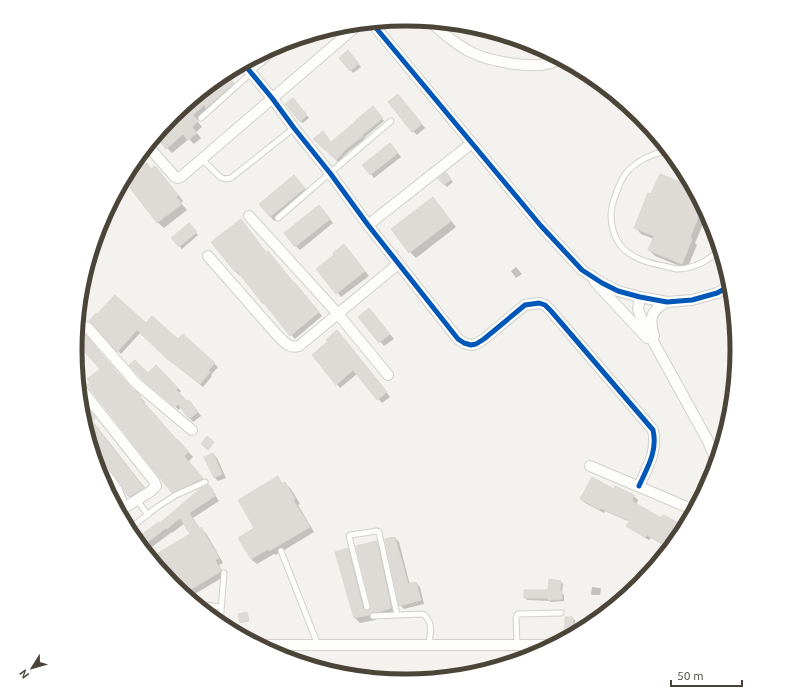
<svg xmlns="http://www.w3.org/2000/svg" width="811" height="700" viewBox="0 0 811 700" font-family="Ubuntu,sans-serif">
<rect width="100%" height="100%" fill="#f4f2ee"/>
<path fill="#0003" d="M341,25H344L346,28L338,34L332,28Z
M350,54L361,67L353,73L340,58Z
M225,73L238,89L212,112L210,110L197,121L202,127L196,132L201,138L194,144L189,139L172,153L155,136L172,116Z
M402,100L425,128L417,135L413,131Z
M295,101L309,118L303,123L300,121Z
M375,110L384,121L364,138L365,139L348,152L338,162L315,139L331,143Z
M394,148L401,157L374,178L371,174Z
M155,167L161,173L183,201L181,203L187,210L164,228L158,223L125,180L152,170Z
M448,176L453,182L447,187L444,184Z
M298,180L308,193L274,221L260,204Z
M692,188L707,215L695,243L697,245L687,269L655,256L649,250L654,239L641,234L636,228Z
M438,204L456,227L416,258L410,252L393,230Z
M323,210L333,223L300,250L296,246Z
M192,227L198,235L182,249L179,246Z
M213,243L267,253L295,284L299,288L322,316L295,339L241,275L240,276L236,272Z
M348,249L369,276L341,297L318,269L335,255Z
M516,267L522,274L516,278L511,271Z
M373,313L394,339L384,346L360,317Z
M146,325L178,340L183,335L218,367L211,375L212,376L203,387L171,361L140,333L121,354L96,326Z
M76,336L89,340L100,352L99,353L134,392H135L145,402L144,403L177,441L182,445L193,457L188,462L207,484L178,497L173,492L102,369L86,351L75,359V350Z
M341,336L390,397L382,403L357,374L340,388L337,384Z
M76,363L85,376L80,379L77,376Z
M156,367L181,391L178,394L187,403L192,404L201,416L193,422L181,407L179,410L149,385L148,374Z
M80,405L149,493L135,502L130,497L104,459L101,458L90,446L81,414Z
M213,454L217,458L226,478L218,481L214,477Z
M277,478L283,484L285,483L291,489L300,504L298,505L314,532L276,555L274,554L257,564L251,559Z
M208,485L216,495H215L219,501L193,518L200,529H201L206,533L223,563L219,565L225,576L188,598L171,584L192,534L185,523L172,533V532L145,552L135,540L159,523L160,524Z
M616,488L634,496L638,500L636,505L662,519L680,525L683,529L681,534L669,548L651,538L649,540L632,530L628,526L630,522L605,511L604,513L585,503L581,499L615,490Z
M395,538L399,542L410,585L416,583L420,587L424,604L404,609L400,605Z
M376,542L381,547L396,614L378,617L375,620L360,623L355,618L348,549L353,554L368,612L371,610Z
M561,582L563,584L562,593L564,595V601L551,602L550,601L527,600L525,598L549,591Z
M592,587L600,588L601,589L600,595H592L591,594Z
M247,614L249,621L242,623L241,622Z
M572,618L575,620V632H569L566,629Z"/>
<path fill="#dedbd6" stroke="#dcd9d4" d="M348,50L359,64L350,71L339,58Z
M225,73L234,83L206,108L204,105L193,115L198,121L192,127L197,133L188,140L183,134L166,149L158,139L162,136L158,132L172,116Z
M398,94L422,124L412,132L388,102Z
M293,98L307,115L300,122L285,104Z
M373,106L383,118L362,135L363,136L346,149L336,160L313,139L323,131L331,142L356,121V120Z
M390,143L398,153L370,175L362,165Z
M146,162L151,169L155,166L178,195L176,197L182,204L157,223L124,180Z
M446,172L451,179L444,185L438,178Z
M660,174L692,187L702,207L690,238L692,239L682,264L648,250L654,236L634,228L648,193L651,194Z
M294,175L305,188L270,217L259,204Z
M433,197L451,221L409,253L391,229Z
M319,205L330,219L295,247L284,233Z
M241,219L266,252L268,251L294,283H295L319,312L290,336L264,303L263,304L237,271L235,272L211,242Z
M189,223L197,232L179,247L171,238Z
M344,244L365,271L336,294L316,269L334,255L333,253Z
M115,295L146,323L152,316L178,339L183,334L215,363L208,371L210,372L200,384L166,358L137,330L117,352L93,324L89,321L96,313L97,314Z
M369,308L390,334L379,343L358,317Z
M337,330L387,392L377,400L353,370L336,385L312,355L327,342L326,340Z
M80,331L84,333L96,347H95L134,391L135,390L141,396L140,398L177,440V439L189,452L184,456L203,478L172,493L160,478L87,385L90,383L87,379L100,369L75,341L76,334Z
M135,360L148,373L156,365L178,388L176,390L187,401L189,400L198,412L189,419L178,404L175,407L145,382L129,365Z
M79,397L96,418L92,421L144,488L129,497L125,492L122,486L100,456L98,454H95L91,449L81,414Z
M207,436L214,442L208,450L201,444Z
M213,453L222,474L214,478L204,457Z
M278,476L282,484L285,482L295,499L293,500L310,527L269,551L268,549L251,559L238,538L254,528L238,500Z
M592,477L614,489L615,486L634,495L632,501L661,518L663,515L681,524L668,547L647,535L645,537L626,526L630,521L601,508L600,510L580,499Z
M208,484L213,490H212L215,496L189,513L199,529L201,527L219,558L215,560L221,570L220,572L183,594L171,584L150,558L190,534L180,518L167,529L166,528L141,547L135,539L159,522L160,523L201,488Z
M395,537L408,584L416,582L421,600L399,606L385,539Z
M376,541H377L391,608L379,612H372L369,615L354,618L335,552L348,548L363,608L366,611H368L371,608V606L356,546Z
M549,579L561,581L560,591H562V599L548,600V598H524V590H548Z
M247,612L249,620L240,623L238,614Z
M565,617H573V630H565Z"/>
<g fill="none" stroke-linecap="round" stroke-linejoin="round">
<g stroke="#d2d0cb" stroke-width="7">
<path id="lane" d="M201,118L251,73
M669,152C655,151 635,162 626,173C620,181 611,204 611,215C611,225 614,238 621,246C632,259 649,263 664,266C668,267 672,268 676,269C693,269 708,261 719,250
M202,159L220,177L225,179L231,178L294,128
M278,218L330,173L391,121
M137,500L148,515
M128,530L157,507L176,495L205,482
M281,551L318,645
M196,604L221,607
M367,607L349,536L350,535L377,531L379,532L397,615
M373,616L423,614C434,623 430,632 429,645
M220,624L224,573
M517,645L516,617L518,614L561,613"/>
</g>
<g stroke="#d2d0cb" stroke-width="12">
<path id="street" d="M430,21C441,32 453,42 467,50C485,61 531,69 551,63C554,62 556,60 559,59
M371,22L541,226L582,270L602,283L618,291L640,297L667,302L692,300L717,293L730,286
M243,63L272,98L294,128L330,173L368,225L458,339L464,343L471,345L476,344L484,339L525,305L539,303L545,305L551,311L653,430C658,451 647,468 639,486
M249,70L281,43
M147,145L175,177L178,178L182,176L359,24
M249,216L338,314L388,375
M368,225L472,143
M208,256L277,335C284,342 289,349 299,346L398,264
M595,282L647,338
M640,297L638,309L643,323L708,441L716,461
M77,324H80L88,328L136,383L181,421L192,430
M654,336C649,320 650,310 667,302
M78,385L154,481L156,486L151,491L121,510L119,513
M95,460L117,490L121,500V510
M590,466L687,507
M259,645H553"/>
</g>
<use href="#lane" stroke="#fdfdfc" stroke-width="5"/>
<use href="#street" stroke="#fdfdfc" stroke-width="10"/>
<g stroke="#fff" stroke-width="8">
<path id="cycleway" d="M371,22L541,226L582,270L602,283L618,291L640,297L667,302L692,300L717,293L730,286
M243,63L272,98L294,128L330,173L368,225L458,339L464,343L471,345L476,344L484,339L525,305L539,303L545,305L551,311L653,430C658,451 647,468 639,486"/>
</g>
<use href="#cycleway" stroke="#0057b8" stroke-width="5"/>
</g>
<path d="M0 0H811V700H0ZM82 350a324 324 0 1 1 648 0a324 324 0 1 1-648 0Z" fill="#fff" fill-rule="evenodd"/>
<path fill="none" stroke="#4b4439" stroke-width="5" d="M82 350a324 324 0 1 1 648 0a324 324 0 1 1-648 0Z"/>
<g transform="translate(32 668) rotate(233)" stroke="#ffffff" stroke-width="3" paint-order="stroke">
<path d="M0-3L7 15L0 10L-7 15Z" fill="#4b4439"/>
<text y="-6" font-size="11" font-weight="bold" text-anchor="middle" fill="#4b4439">N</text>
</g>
<path d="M671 680v6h71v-6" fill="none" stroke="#4b4439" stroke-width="2"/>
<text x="677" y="680" font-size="12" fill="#4b4439" stroke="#ffffff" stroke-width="3" paint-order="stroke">50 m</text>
</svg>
